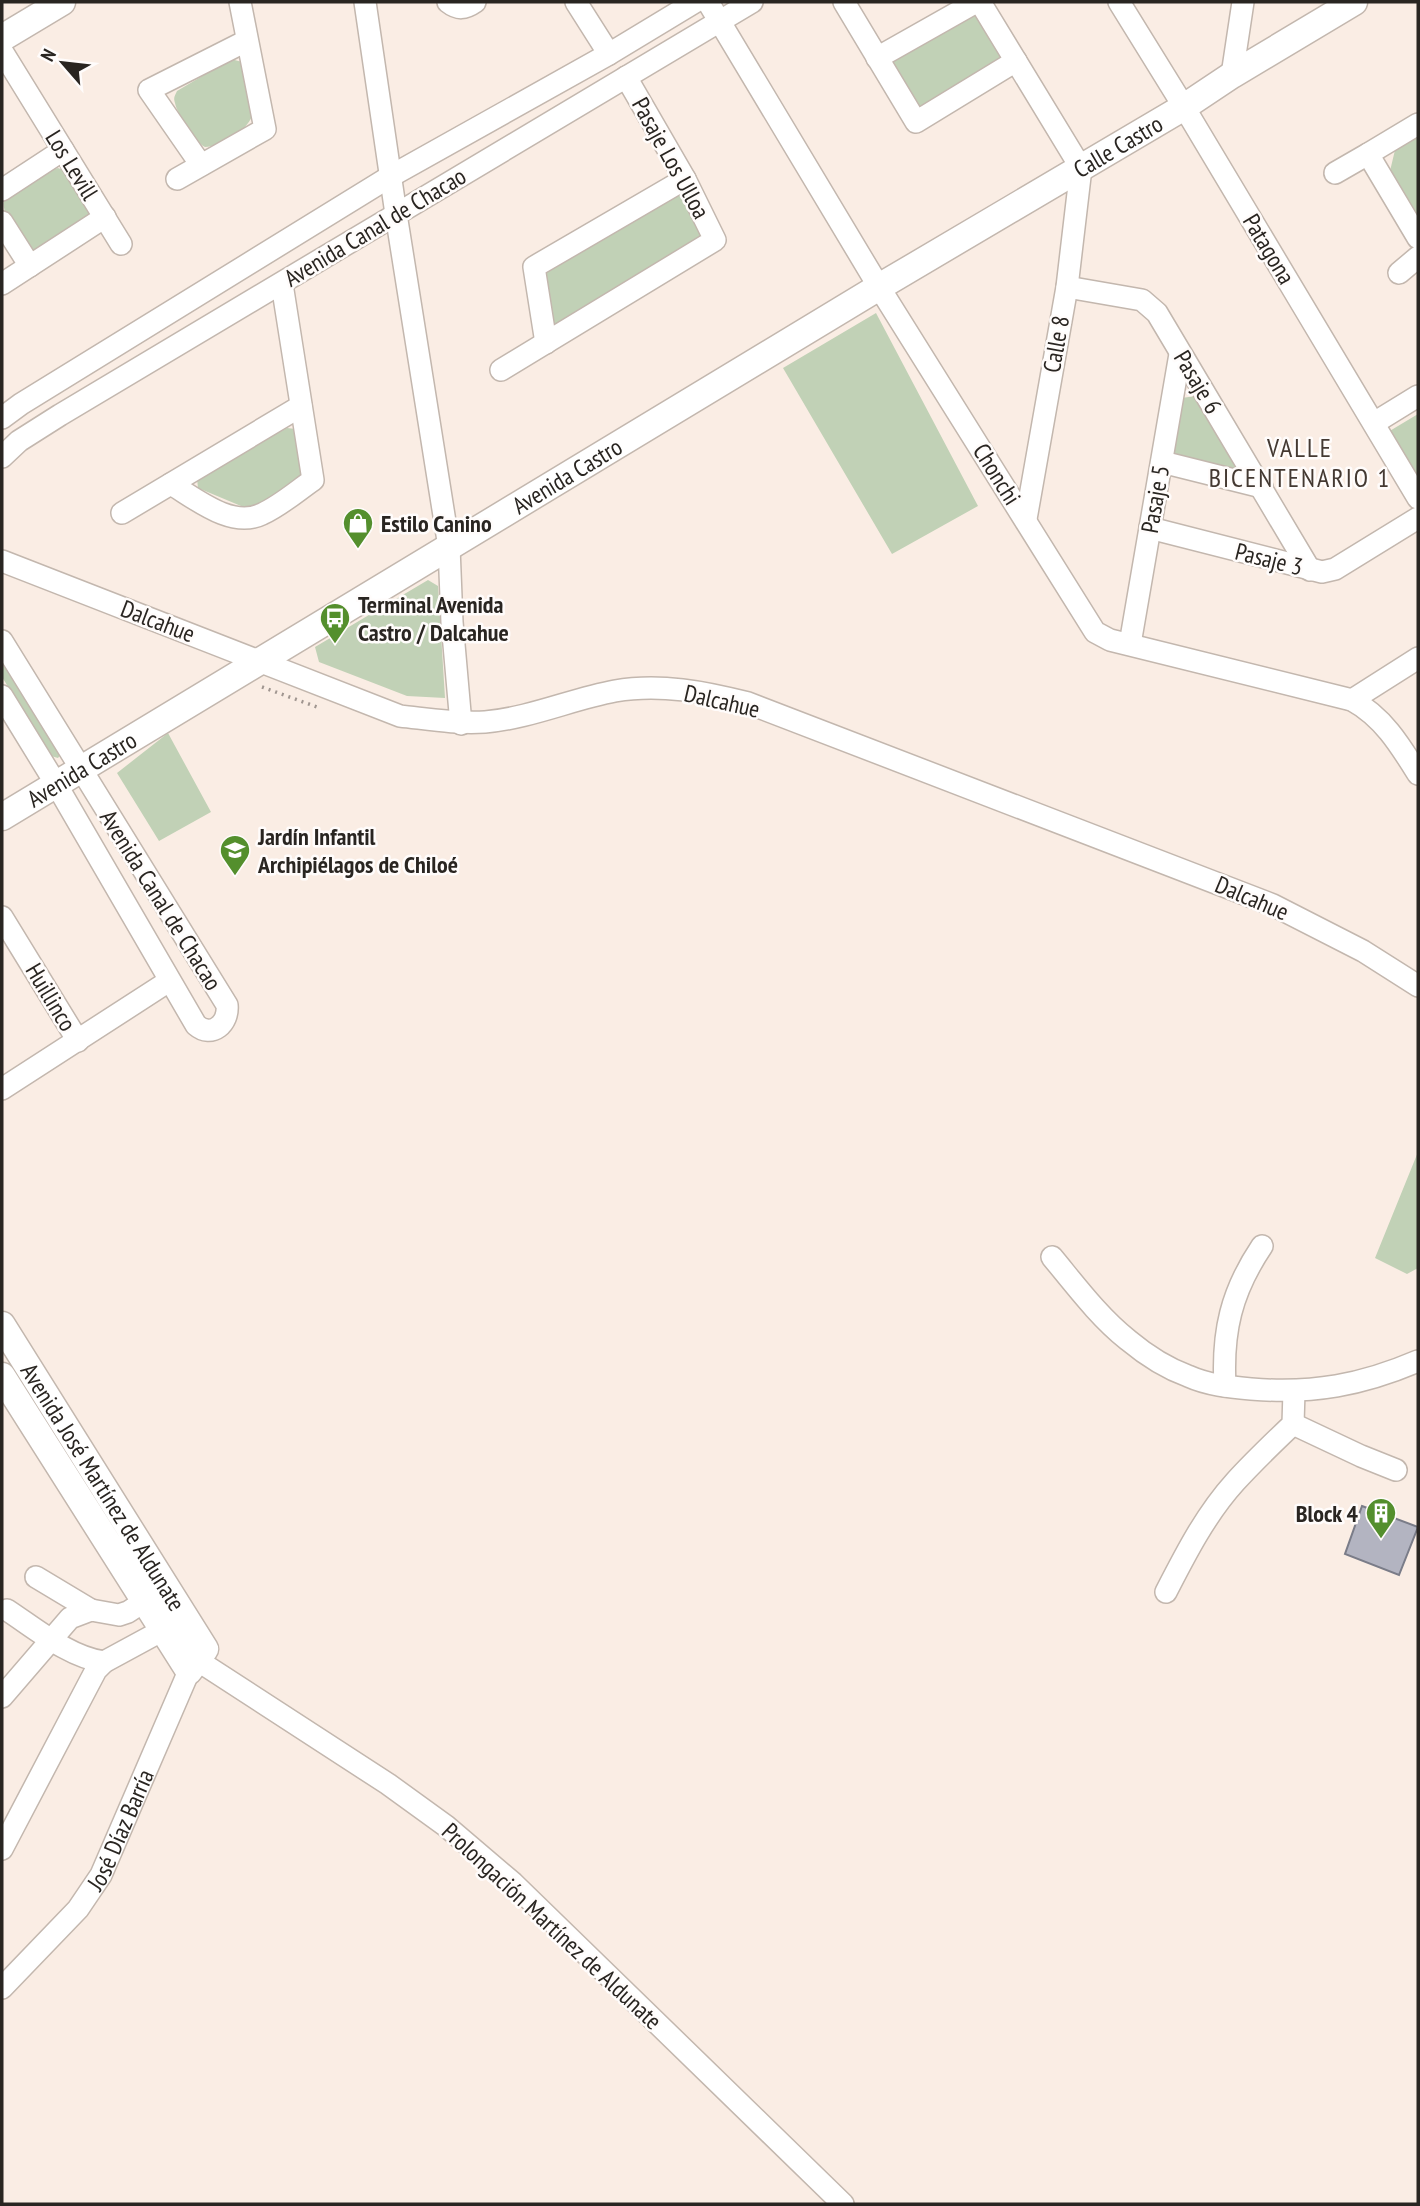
<svg xmlns="http://www.w3.org/2000/svg" width="1420" height="2206" viewBox="0 0 1420 2206" font-family="'PT Sans Narrow',sans-serif">
<rect width="100%" height="100%" fill="#faede4"/>
<path fill="#c1d1b6" d="M977,14L1001,54L998,61L920,107H917L893,64L894,61L969,16Z
M231,59L242,62L252,116C247,131 221,146 205,147C196,143 177,114 175,103C173,97 175,96 177,91Z
M1418,136V216L1390,171L1395,150Z
M58,168L66,171L92,213L34,252C21,240 1,218 4,200L49,171Z
M682,192L706,234L556,325L553,323L544,273Z
M876,313L978,506L892,554L783,368Z
M1197,396L1239,468L1237,472L1176,460L1171,449L1181,398Z
M1418,414V481L1388,432Z
M287,428L296,429L302,474L293,485L252,507L241,506L198,488L197,479L200,475Z
M428,580L438,586L445,698L407,696L319,662L315,647Z
M2,652L62,753L58,758L51,756L2,677Z
M168,733L211,812L159,841L117,773Z
M1418,1152V1268L1407,1274L1375,1258Z"/>
<path fill="#b3b4c1" stroke="#7a7c88" stroke-width="2" d="M1362,1506L1418,1527L1399,1575L1345,1554Z"/>
<g fill="none" stroke-linecap="round" stroke-linejoin="round">
<g stroke="#c3b7ae" stroke-width="24">
<g id="minor">
<path d="M365,2L396,214L449,547L452,622L461,724"/>
<path d="M448,2C458,10 465,9 475,2"/>
<path d="M576,2L609,54"/>
<path d="M708,2L879,287L1095,632L1110,640L1352,700C1383,717 1400,745 1418,774"/>
<path d="M844,2L916,122L1016,61"/>
<path d="M980,2L1081,168L1067,287L1026,519"/>
<path d="M1119,2L1184,107L1418,498"/>
<path d="M2,51L121,244"/>
<path d="M877,58L976,2"/>
<path d="M1232,75L1243,2"/>
<path d="M1418,124L1368,154L1418,238"/>
<path d="M201,165L149,90L246,41"/>
<path d="M1335,173L1368,154"/>
<path d="M177,179L265,129L240,2"/>
<path d="M2,190L63,150"/>
<path d="M2,222L30,266"/>
<path d="M1399,273L1418,257"/>
<path d="M2,284L105,217"/>
<path d="M1067,287L1142,300L1157,313L1310,570"/>
<path d="M546,343L534,267L685,179"/>
<path d="M501,370L715,240L685,179L626,77"/>
<path d="M2,418L21,404L391,176L609,54L695,2"/>
<path d="M1374,423L1418,396"/>
<path d="M2,457L19,441L60,415L752,2"/>
<path d="M1162,462L1262,487"/>
<path d="M171,484C196,499 232,529 262,514C280,506 297,491 313,480L282,284"/>
<path d="M122,513L301,406"/>
<path d="M1150,528L1322,572L1335,569L1418,518"/>
<path d="M2,561L400,716C428,719 456,724 485,722C530,718 572,699 615,691C660,683 705,692 748,703L1273,905L1363,951L1418,986"/>
<path d="M2,641L227,1005C229,1023 212,1039 196,1025L56,784L2,696"/>
<path d="M1130,644L1180,354"/>
<path d="M1352,700L1418,658"/>
<path d="M2,917L78,1041"/>
<path d="M2,1089L169,981"/>
<path d="M1052,1257C1076,1286 1099,1317 1128,1340C1146,1355 1166,1368 1188,1376C1208,1385 1229,1387 1251,1389C1313,1394 1362,1385 1418,1361"/>
<path d="M1225,1386C1222,1332 1231,1292 1262,1246"/>
<path d="M1293,1424L1361,1456L1396,1470"/>
<path d="M36,1577L91,1610"/>
<path d="M1166,1592C1186,1553 1206,1514 1235,1482C1253,1462 1273,1443 1293,1424L1294,1391"/>
<path d="M7,1610C36,1629 69,1657 104,1662"/>
<path d="M197,1660L388,1784L446,1826L513,1883L843,2204"/>
<path d="M2,1697L70,1618L91,1610L119,1615L128,1612L145,1601"/>
<path d="M2,1849L96,1670L104,1662L163,1630"/>
<path id="s1" d="M2,1988L78,1909L101,1875L189,1671"/>
</g>
</g>
<g stroke="#c3b7ae" stroke-width="29">
<g id="tertiary">
<path d="M2,38L62,2"/>
<path id="s2" d="M2,817L879,287L1184,107L1232,75L1354,2"/>
<path id="s3" d="M2,1325L205,1649L189,1671L2,1376"/>
</g>
</g>
<path stroke="#a09690" stroke-width="3.5" stroke-dasharray="2 5" stroke-linecap="butt" d="M262,687L317,707"/>
<use href="#minor" stroke="#fff" stroke-width="21"/>
<use href="#tertiary" stroke="#fff" stroke-width="26"/>
</g>
<defs>
<g id="shop-pin" transform="scale(1.575)"><path d="M0 17L-7.5 6A9.5 9.5 0 1 1 7.5 6Z" fill="#548f2d" stroke="#fffcfb"/><path d="M-5-2.5h2.3a2.7 3.5 0 0 1 5.4 0H5L5.5 6h-11ZM-1.5-2.5h3a1.5 2.3 0 0 0-3 0Z" fill="#fff"/></g>
<g id="bus-pin" transform="scale(1.575)"><path d="M0 17L-7.5 6A9.5 9.5 0 1 1 7.5 6Z" fill="#548f2d" stroke="#fffcfb"/><path d="M-5-6H5V4H4V6H2V4H-2V6H-4V4H-5ZM-3.5-4V0h7V-4ZM-3.5 1.2v1.5H-2V1.2ZM2 1.2v1.5H3.5V1.2Z" fill="#fff"/></g>
<g id="school-pin" transform="scale(1.575)"><path d="M0 17L-7.5 6A9.5 9.5 0 1 1 7.5 6Z" fill="#548f2d" stroke="#fffcfb"/><path d="M0-5L7-2L0 1L-7-2ZM-4 1L0 2.5L4 1V4Q0 6-4 4Z" fill="#fff"/></g>
<g id="building-pin" transform="scale(1.575)"><path d="M0 17L-7.5 6A9.5 9.5 0 1 1 7.5 6Z" fill="#548f2d" stroke="#fffcfb"/><path d="M-4-6H4V6H1V3H-1V6H-4ZM-2.5-4.3h1.7v1.8h-1.7ZM.8-4.3h1.7v1.8H.8ZM-2.5-1h1.7V.8h-1.7ZM.8-1h1.7V.8H.8Z" fill="#fff"/></g>
</defs>
<g fill-rule="evenodd">
<use href="#shop-pin" x="358" y="523"/>
<use href="#bus-pin" x="335" y="618"/>
<use href="#school-pin" x="235" y="850"/>
<use href="#building-pin" x="1381" y="1513"/>
</g>
<g text-anchor="middle" dominant-baseline="central" stroke-width="5" stroke-linejoin="round" paint-order="stroke">
<g font-size="24" fill="#292521" stroke="#fffcfb">
<text stroke="none"><textPath href="#s2" startOffset="1302">Calle Castro</textPath></text>
<text transform="translate(671 158) rotate(61)">Pasaje Los Ulloa</text>
<text transform="translate(72 165) rotate(58)">Los Levill</text>
<text transform="translate(375 227) rotate(-31)">Avenida Canal de Chacao</text>
<text transform="translate(1269 249) rotate(59)">Patagona</text>
<text transform="translate(1056 344) rotate(-80)">Calle 8</text>
<text transform="translate(1198 382) rotate(59)">Pasaje 6</text>
<text transform="translate(997 474) rotate(58)">Chonchi</text>
<text stroke="none"><textPath href="#s2" startOffset="660">Avenida Castro</textPath></text>
<text transform="translate(1155 499) rotate(-80)">Pasaje 5</text>
<text transform="translate(1269 559) rotate(14)">Pasaje 3</text>
<text transform="translate(158 621) rotate(21)">Dalcahue</text>
<text transform="translate(722 701) rotate(13)">Dalcahue</text>
<text stroke="none"><textPath href="#s2" startOffset="93">Avenida Castro</textPath></text>
<text transform="translate(1252 898) rotate(23)">Dalcahue</text>
<text transform="translate(161 900) rotate(58)">Avenida Canal de Chacao</text>
<text transform="translate(51 997) rotate(59)">Huillinco</text>
<text stroke="none"><textPath href="#s3" startOffset="191">Avenida José Martínez de Aldunate</textPath></text>
<text stroke="none"><textPath href="#s1" startOffset="200">José Díaz Barría</textPath></text>
<text transform="translate(552 1926) rotate(43)">Prolongación Martínez de Aldunate</text>
</g>
<g font-size="24" font-weight="bold" fill="#292521" stroke="#fffcfb" text-anchor="start">
<text x="381" y="523">Estilo Canino</text>
<text x="358" y="604">Terminal Avenida<tspan x="358" dy="28">Castro / Dalcahue</tspan></text>
<text x="258" y="836">Jardín Infantil<tspan x="258" dy="28">Archipiélagos de Chiloé</tspan></text>
<text x="1358" y="1513" text-anchor="end">Block 4</text>
</g>
<g font-size="26" letter-spacing="2" fill="#443932" stroke="#fffcfb">
<text x="1300" y="447">VALLE<tspan x="1300" dy="30">BICENTENARIO 1</tspan></text>
</g>
</g>
<rect width="1420" height="2206" fill="none" stroke="#292521" stroke-width="7"/>
<g transform="translate(63 63) rotate(298)" stroke="#fffcfb" stroke-width="5" paint-order="stroke">
<path d="M0-5L12 26L0 18L-12 26Z" fill="#292521"/>
<text y="-10" font-size="19" font-weight="bold" text-anchor="middle" fill="#292521">N</text>
</g>
</svg>
